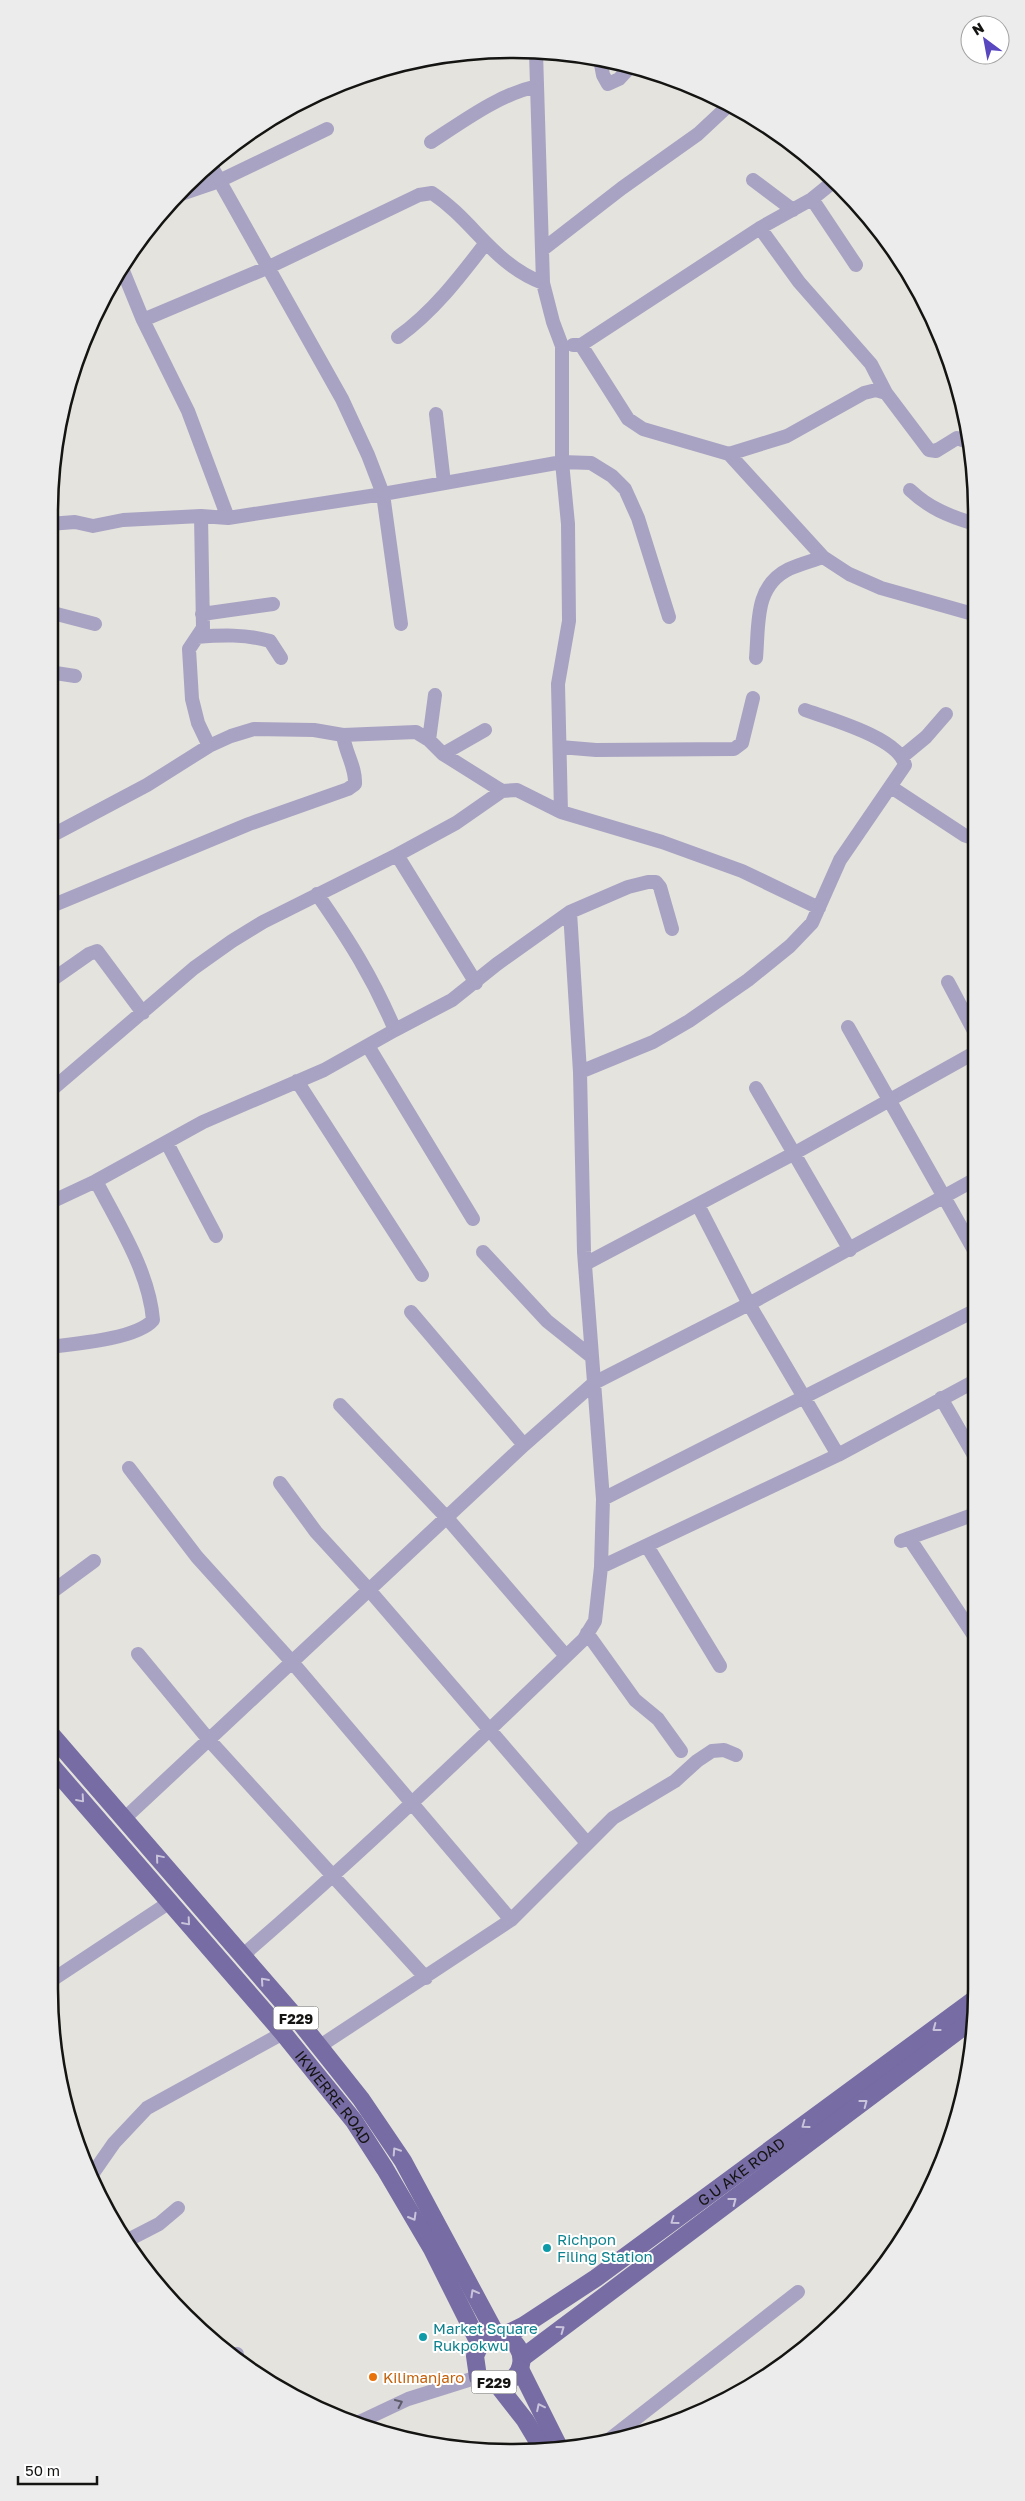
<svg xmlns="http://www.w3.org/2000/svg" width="1025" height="2501" viewBox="0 0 1025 2501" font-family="'Golos Text',sans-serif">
<rect width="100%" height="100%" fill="#e5e3dd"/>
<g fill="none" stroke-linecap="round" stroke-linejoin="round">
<path stroke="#a9a3c3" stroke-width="14" d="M536,52L543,283L553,322L562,346V462L568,524L569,621L558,684L561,812
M600,59L603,75L608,84L619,79L631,66
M431,142C465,120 498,95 537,86
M210,164L342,399L368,455L383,494L401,624
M753,180L793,210
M175,196L219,181L327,129
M812,199L856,265
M760,228L799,282L871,364L886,393
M542,250L622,188L698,134L728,106
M121,266L143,320L188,411L228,518
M143,320L269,267L419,195L432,193C474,221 493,264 543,283
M398,337C433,312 459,278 485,244
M573,345H581L760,228L812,199L833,182
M581,345L628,419L643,429L729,454L823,557L849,574L881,588L973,614
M436,414L444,483
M729,454L787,436L864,393L876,390L886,393L929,450L936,451L957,438L970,443
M910,490C929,508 949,516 972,523
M201,516L203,628L189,649L192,699L198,723L209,746
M49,524L75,522L93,526L123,520L201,516L228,518L383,494L562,462L591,463L612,476L625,489L638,518L669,617
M49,612L95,624
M202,614L273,604
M197,637C221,635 246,634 270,641L281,658
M756,658C759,624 754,586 789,569C800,564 812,561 823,557
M49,672L75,676
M429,740L435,695
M560,747L596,750L734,749L742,743L753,698
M443,754L485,730
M903,756L926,737L946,714
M891,787L964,835L973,838
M49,837L147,785L209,746L231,736L254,729L314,730L343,735
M397,855L476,983
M317,894C349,940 373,978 395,1030
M49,907L249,824L348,789L355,784C356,767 345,752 343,735L416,732L429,740L443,754L502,791
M49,982L89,954L97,951L143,1013
M948,982L974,1031
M848,1027L974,1250
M368,1046L473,1219
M580,1072L653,1042L689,1021L748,980L790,946L812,923L840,860L905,765C899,738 830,719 805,710
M297,1081L422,1275
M756,1088L850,1250
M49,1092L194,968L232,941L263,922L397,855L456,823L502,791L517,790L561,812L662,842L742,871L819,908
M167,1143L216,1236
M49,1203L96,1181L203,1122L324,1070L395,1030L452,1000L497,964L570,912L628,887L648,882H656L660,887L672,929
M698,1205L749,1304L838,1455
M483,1252L547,1321L592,1357
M585,1264L793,1154L974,1053
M411,1312L524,1445
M49,1347C74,1344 137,1339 153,1320C149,1271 118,1224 96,1181
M941,1398L975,1457
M340,1405L447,1518L566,1656
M129,1468L197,1557L292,1662L511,1920
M280,1483L316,1532L370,1591L587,1843
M603,1499L974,1311
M909,1538L975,1637
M901,1541L975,1514
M647,1546L720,1666
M601,1567L838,1455L975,1381
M49,1594L94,1561
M587,1633L635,1700L658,1719L681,1751
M138,1654L209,1740L426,1978
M125,1818L524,1445L594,1383L749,1304L974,1180
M242,1956C360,1854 472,1747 584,1639L595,1621L601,1567L603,1499L584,1252L580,1072L570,912
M49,1982L170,1902
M320,2046L511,1920L613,1818L675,1781L697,1761L712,1751L724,1750L736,1755
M91,2176L114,2143L147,2108L283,2033
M126,2241L159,2224L178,2208
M236,2354H237
M355,2424L408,2399L478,2377
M606,2442L798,2292"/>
<g stroke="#786ca4" stroke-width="18">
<path d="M49,1732L299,2021L361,2099L403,2161L497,2336"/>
<path id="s1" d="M49,1763L283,2033L354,2121L385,2169L432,2249L480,2345"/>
<path id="s2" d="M502,2336C531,2344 526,2384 497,2383C491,2382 484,2379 478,2377L475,2356L480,2345L488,2339L502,2336L523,2326L596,2278L975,1999"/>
<path d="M522,2358L971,2021"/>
<path d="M520,2369L558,2445"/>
<path d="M496,2383L525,2420L540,2445"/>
</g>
</g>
<defs><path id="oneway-chevron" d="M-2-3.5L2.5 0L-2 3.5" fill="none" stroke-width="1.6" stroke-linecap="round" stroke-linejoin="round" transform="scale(1.25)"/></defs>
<g stroke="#c9c4db">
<use href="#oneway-chevron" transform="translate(81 1799) rotate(49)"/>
<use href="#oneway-chevron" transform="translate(159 1858) rotate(-130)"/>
<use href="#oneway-chevron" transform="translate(187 1922) rotate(49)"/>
<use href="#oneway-chevron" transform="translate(264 1981) rotate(-131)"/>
<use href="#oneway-chevron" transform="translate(936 2028) rotate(143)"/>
<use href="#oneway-chevron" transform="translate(864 2103) rotate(-37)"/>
<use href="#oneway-chevron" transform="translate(805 2125) rotate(144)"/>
<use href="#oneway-chevron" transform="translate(396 2151) rotate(-123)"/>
<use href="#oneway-chevron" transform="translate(733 2201) rotate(-37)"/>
<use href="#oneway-chevron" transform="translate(413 2217) rotate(60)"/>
<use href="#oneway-chevron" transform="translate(674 2221) rotate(144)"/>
<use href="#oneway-chevron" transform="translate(474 2293) rotate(-119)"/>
<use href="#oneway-chevron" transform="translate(561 2329) rotate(-36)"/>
<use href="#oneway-chevron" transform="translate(540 2407) rotate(-116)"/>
</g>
<use stroke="#5e5c6a" href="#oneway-chevron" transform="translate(399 2403) rotate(-25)"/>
<g fill="#0f9aa8" stroke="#fff" stroke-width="2">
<circle cx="547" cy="2248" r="5"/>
<circle cx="423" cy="2337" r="5"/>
</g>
<circle fill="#e8710a" stroke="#fff" stroke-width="2" cx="373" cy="2377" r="5"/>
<g text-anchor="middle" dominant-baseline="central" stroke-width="4" stroke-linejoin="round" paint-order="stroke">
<g fill="#fff" stroke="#5a5a59" stroke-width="1">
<rect x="273.5" y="2006.5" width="45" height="23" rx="4"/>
<rect x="471.5" y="2370.5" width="45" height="23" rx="4"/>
</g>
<g font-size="14" font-weight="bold" fill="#141412">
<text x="296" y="2018">F229</text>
<text x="494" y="2382">F229</text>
</g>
<g font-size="15" fill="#141412" stroke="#fff">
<text stroke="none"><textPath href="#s1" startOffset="439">IKWERRE ROAD</textPath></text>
<text stroke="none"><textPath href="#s2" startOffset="439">G.U AKE ROAD</textPath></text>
</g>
<g font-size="15" fill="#0d838f" stroke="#fff" text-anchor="start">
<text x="557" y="2239">Richpon<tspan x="557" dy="17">Filing Station</tspan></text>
<text x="433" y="2328">Market Square<tspan x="433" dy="17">Rukpokwu</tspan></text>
</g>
<g font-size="15" fill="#c56008" stroke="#fff" text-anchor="start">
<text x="383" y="2377">Kilimanjaro</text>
</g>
</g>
<path d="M0 0H1025V2501H0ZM513 58H513A455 455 0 0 1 968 513V1989A455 455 0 0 1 513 2444H513A455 455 0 0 1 58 1989V513A455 455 0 0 1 513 58Z" fill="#ececec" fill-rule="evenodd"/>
<path fill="none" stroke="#141412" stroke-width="2.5" d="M513 58H513A455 455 0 0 1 968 513V1989A455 455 0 0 1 513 2444H513A455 455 0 0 1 58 1989V513A455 455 0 0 1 513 58Z"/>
<g transform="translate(985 40) rotate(328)"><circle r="24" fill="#ffffff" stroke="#a1a1a0"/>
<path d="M0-4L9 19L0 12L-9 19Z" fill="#5847bf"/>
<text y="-8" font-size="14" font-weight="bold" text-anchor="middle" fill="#141412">N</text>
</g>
<path d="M18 2476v8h79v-8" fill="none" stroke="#141412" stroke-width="2.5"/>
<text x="25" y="2476" font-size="15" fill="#141412" stroke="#ffffff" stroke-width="4" paint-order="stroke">50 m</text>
</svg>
